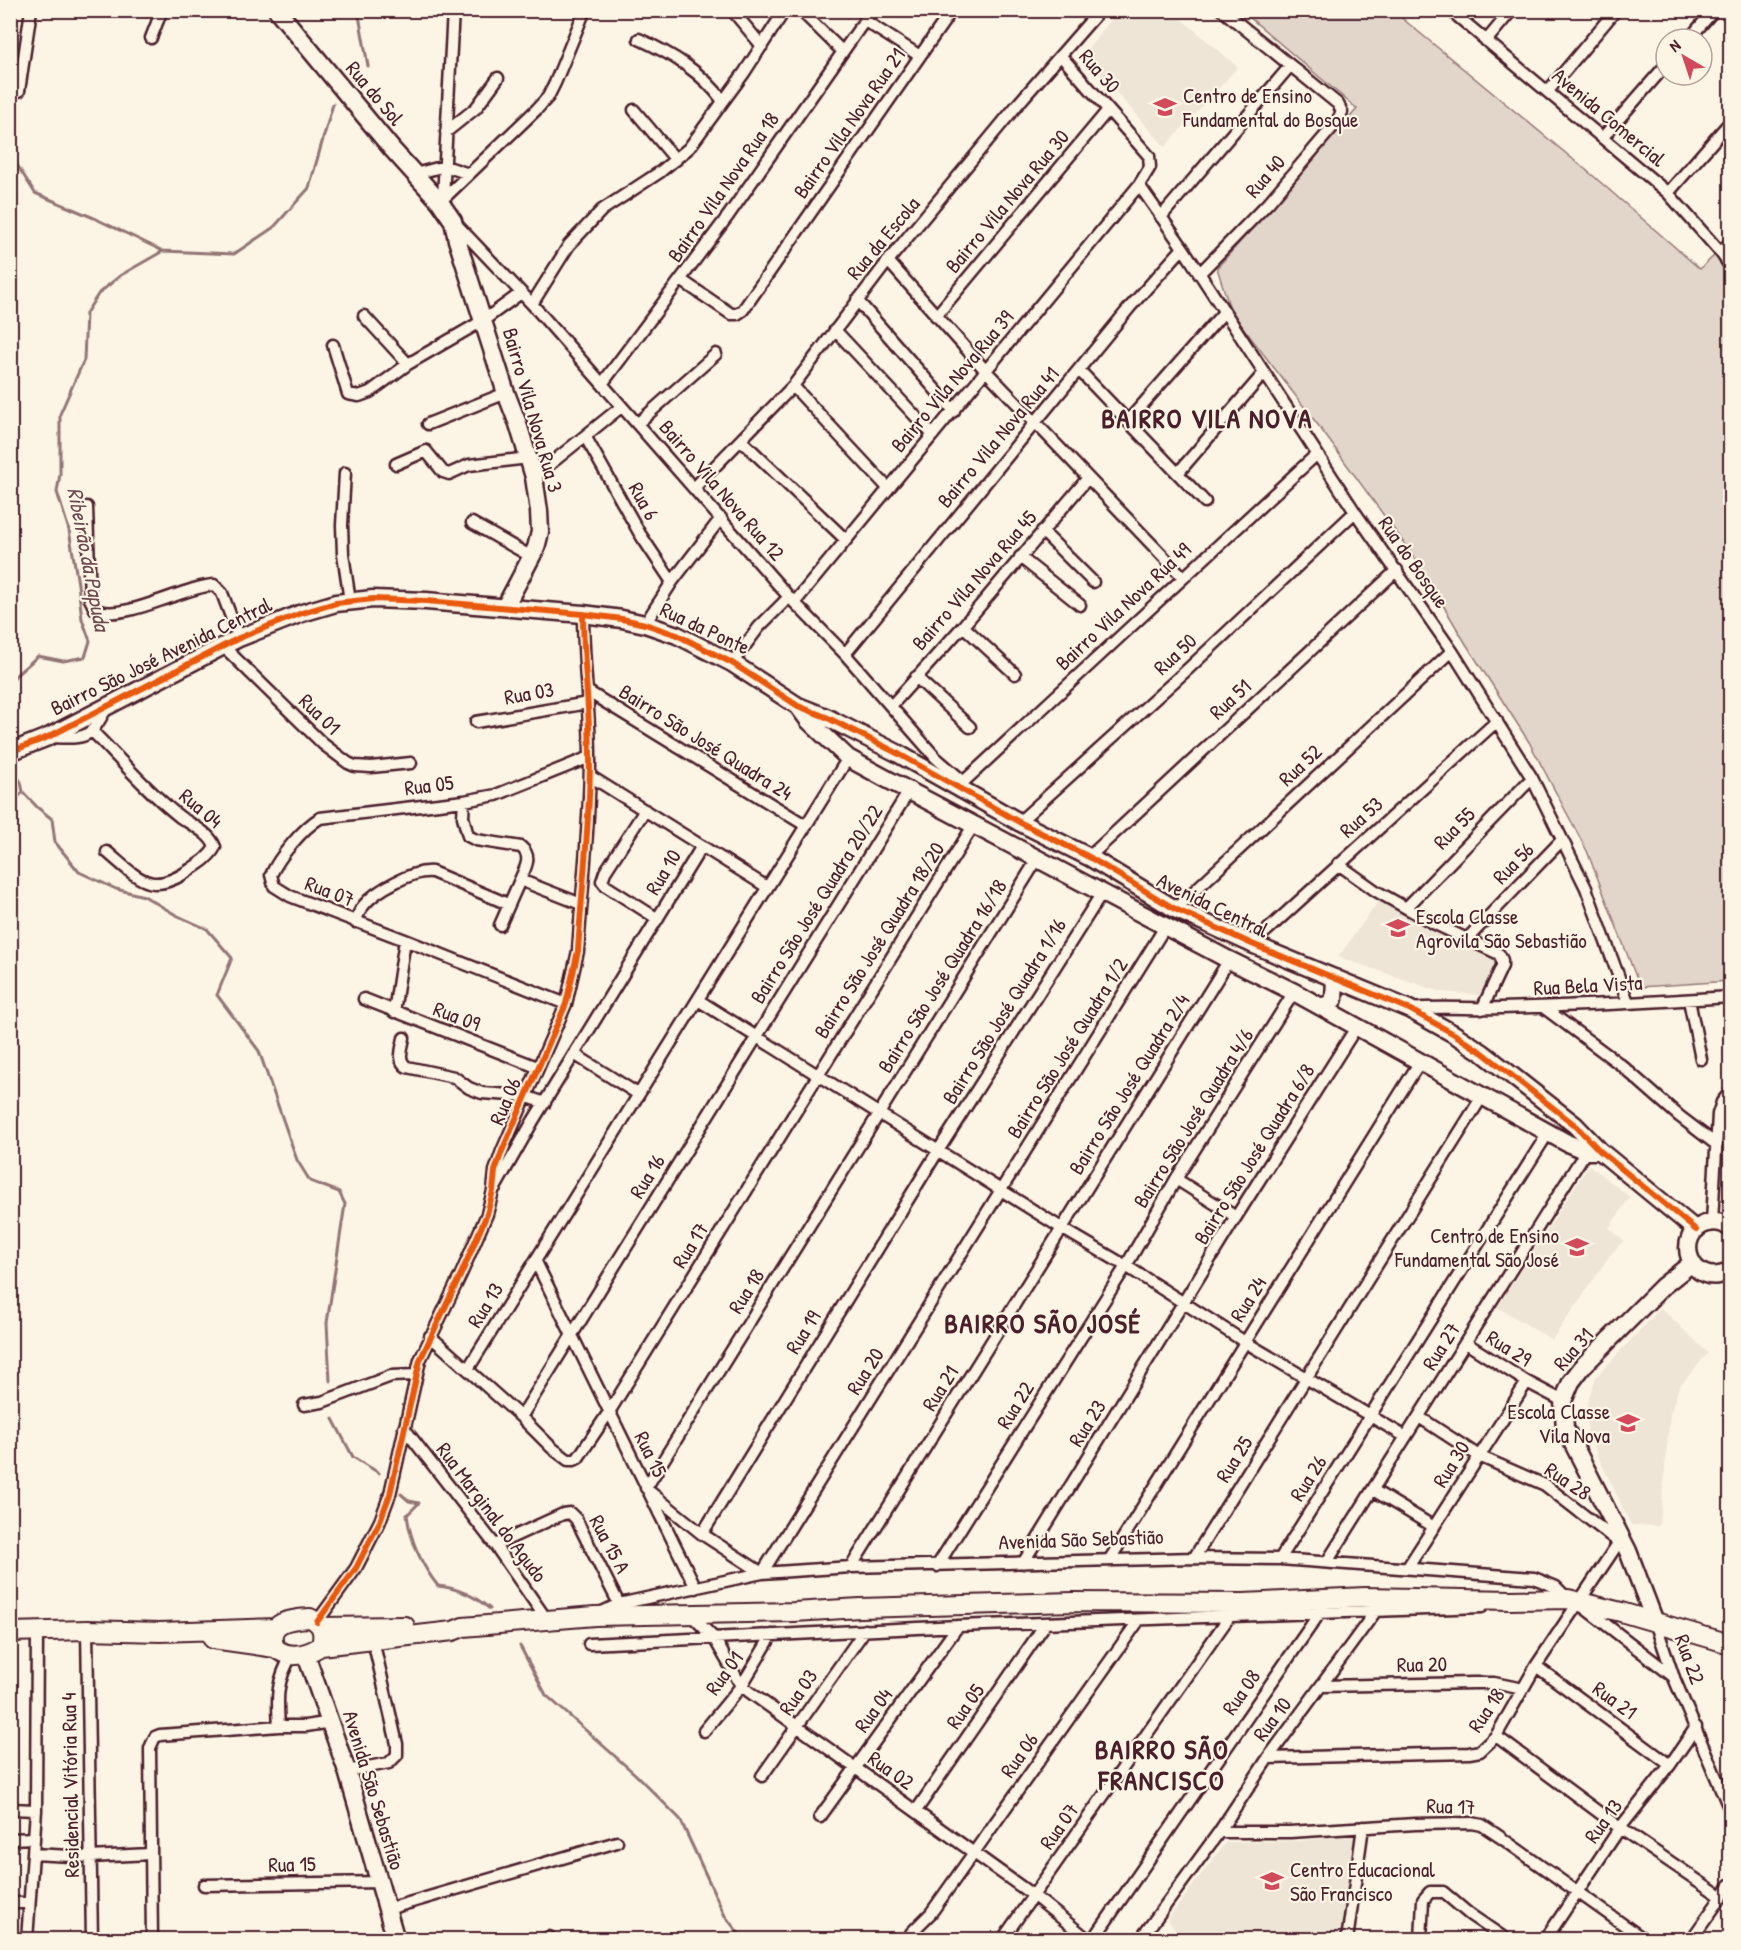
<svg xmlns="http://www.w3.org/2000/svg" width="1741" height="1950" viewBox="0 0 1741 1950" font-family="'Patrick Hand',sans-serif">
<rect width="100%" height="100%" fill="#fcf5e5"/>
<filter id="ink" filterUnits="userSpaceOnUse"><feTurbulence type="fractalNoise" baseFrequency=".0167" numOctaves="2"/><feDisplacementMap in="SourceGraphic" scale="12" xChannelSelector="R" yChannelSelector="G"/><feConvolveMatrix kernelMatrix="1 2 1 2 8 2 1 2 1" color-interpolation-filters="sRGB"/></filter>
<g filter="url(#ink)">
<path fill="#eee5d7" d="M1119,10L1172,11L1238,67L1165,147L1083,55Z
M1380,899L1499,960L1480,995L1441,992L1338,957Z
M1589,1165L1630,1197L1609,1228L1624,1240L1611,1254L1552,1340L1497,1307Z
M1661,1308L1708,1353L1679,1387L1670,1414L1660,1523L1658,1526L1631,1525L1587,1433V1404L1596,1377Z
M1355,1834L1340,1937L1334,1939L1248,1940L1178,1933L1167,1920L1226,1842L1298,1841Z"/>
<path fill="#e2d5ca" stroke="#967a7a" stroke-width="1.5" d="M1392,10L1591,174L1700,269L1716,254L1730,275V981L1640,987L1587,851L1529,742L1466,644L1417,561L1318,425L1231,312L1217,268L1357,109L1242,11Z"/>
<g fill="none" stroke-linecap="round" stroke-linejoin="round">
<path stroke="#917474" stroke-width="3" d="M358,10L368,66
M10,154L35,193L94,218L163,251
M10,685L15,676L38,656L63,661L85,657L90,641L82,619L78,584L69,530L57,492L60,474V414L84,360L86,313L99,293L121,275L163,251L234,254L274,227L309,188L333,104
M10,766L21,782L23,792L37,807L52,819L55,842L79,872L116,889L144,896L176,915L207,929L232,958L217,995L259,1051L297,1160L310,1181L339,1192L345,1204L327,1323L330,1381
M10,805L23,792
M333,1419L353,1457L379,1473
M401,1494L409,1501L419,1503L407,1515C410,1540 422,1566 438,1586C457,1588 476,1597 490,1609
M520,1646L546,1695L635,1774L680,1819L725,1916L744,1940"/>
<g stroke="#4a1f2b" stroke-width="15">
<path id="street" d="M732,10L762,46
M800,10L842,51
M1450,10L1668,193L1721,253L1730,266
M865,21L920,56
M151,38L162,10
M639,39C672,54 702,72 723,101
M1689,39L1714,10
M1486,41L1512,10
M19,91L31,10
M1548,91L1616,10
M634,110L676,160
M446,132L476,108L498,78
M1603,137L1666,65
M415,174L445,166L469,174
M1139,185L1183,248L1355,512L1452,651L1532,778L1586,888L1628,1002
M1668,193L1730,122
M443,198L453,10
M440,202L537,109L548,97L555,83L585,10
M1161,217L1290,66
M456,224L532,304L789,597L845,654L936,758L964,782
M1721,253L1730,242
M888,261L986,371L1183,577
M1199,274L1269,202L1336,123L1342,112L1338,104L1222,10
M681,280L731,314H737L743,310L952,10
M857,300L954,411
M532,304L569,245L602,210L660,172L689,148L744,73L785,10
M364,316L408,364
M936,316L1108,110
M835,330L933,435
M333,345L348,394L359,396L370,392L408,364L484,320L521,293
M1079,370L1205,502
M602,384L728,216L872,10
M793,386L888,488
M1128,421L1224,312
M428,424L506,393
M637,424L716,354
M585,436L640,534L672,582
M741,440L846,540
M396,464L426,451L443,472L449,474L469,465L529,458
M345,473L342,525L343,554L350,601
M1178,473L1264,373
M534,477L621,407
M694,488L793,386L888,261L1018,104L1100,10
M87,507L90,599L95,609C120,624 185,586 214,585L222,593L239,638
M472,523L532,557
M1042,531L1093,582
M1020,557L1080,605
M795,602L1139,185L1150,167L1149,156L1061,56
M645,624L672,582L721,518
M963,626L1015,674
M223,646L323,744L348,763L355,766L371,767L411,763
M845,654L1130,307L1183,248
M732,663L759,627L789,597
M916,677L970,727
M587,691L805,825
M891,706L963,626L1087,479
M476,722L588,703
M93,732C121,760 148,792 180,817C192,825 210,833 215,847C210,857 200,863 191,869C151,897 139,879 107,852
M51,737C88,739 90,738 107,707
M590,776L767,887
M959,786L1317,454
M464,801L463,817L468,836L476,840L521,847C533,857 525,868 520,880L581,904
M645,810L605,872L602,881L606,886L658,919
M1019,822L1188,669L1355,512
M1089,857L1397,570
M1338,864L1376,891L1433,923L1499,954L1502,960V966L1482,1009
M1407,907L1532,778
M1175,909L1452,651
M355,922C358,916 360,909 364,905C376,890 413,870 432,872L508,904
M500,925L520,880
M1467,939L1562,840
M1252,944L1497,721
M364,999L537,1067
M698,1000L1063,1229L1126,1266L1245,1342L1406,1437
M1689,1000L1701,1059
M566,1004L405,940L290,896L274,886L271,875C279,857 303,828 320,818L464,801L496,795L590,757
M1543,1007L1621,1065L1679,1116L1717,1145
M1409,1009C1439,1006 1470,1009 1501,1008C1577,1006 1654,1002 1730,997
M394,1012L405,940
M404,1038C402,1049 397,1061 407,1067L454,1077L469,1088L482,1093L525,1096L545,1103
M574,1054L638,1094
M1176,1179L1236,1217
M495,1188L533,1121L702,846
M1712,1222L1718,1114L1722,1102L1730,1092
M536,1262L696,1588
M430,1336L521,1417L552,1448L568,1460H574L578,1458L609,1412L973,826
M1466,1343L1527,1382L1563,1401
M468,1369L848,758
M304,1405L322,1402L391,1376L415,1375
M521,1417L909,791
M1419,1417L1479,1456L1545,1485L1621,1544
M404,1428L495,1545L547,1620
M646,1488L1038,858
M1373,1490L1434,1527
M650,1492L702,1534L762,1573
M702,1534L938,1151L1102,893
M495,1545L563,1514L570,1513L576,1519L619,1604
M1194,1558L1483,1095
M1110,1559L1421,1060
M1280,1559L1548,1133
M1327,1562L1586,1151
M1023,1563L1236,1217L1357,1026
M937,1566L1126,1266L1176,1179L1294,992
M851,1567L1229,960
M1408,1567L1527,1382
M762,1573L1165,927
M1582,1606L1674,1677
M600,1613L619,1604L762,1573L851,1567L1194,1558L1280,1559L1534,1578L1556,1587L1568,1599
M690,1614L714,1638L738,1680L748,1691L1034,1896L1089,1940
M317,1622L356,1568L380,1521L390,1494L420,1360L462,1272L487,1214L493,1191L495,1171L502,1151L566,1004L578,951C582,887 590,823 590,759C590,711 583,662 583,614
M1655,1622L1674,1678L1730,1810
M87,1630L92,1940
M589,1644L958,1626L1482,1607
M1536,1666L1670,1765
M1321,1686L1474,1683H1494L1523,1689
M279,1726C277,1697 276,1681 292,1655
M704,1731L742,1685L772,1635
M1496,1736L1620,1828L1722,1897
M1268,1758L1469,1753L1480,1751L1496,1736L1536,1666L1619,1542
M347,1771L389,1763L397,1755V1744L373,1640
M762,1776L865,1630
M10,1809L36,1810
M916,1811L1046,1623
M820,1817L958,1626
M1219,1832H1290L1415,1824L1472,1823L1482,1825L1500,1837L1645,1940
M10,1839L34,1838
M33,1854L90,1857L150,1854
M204,1885L380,1882
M10,1903H28
M388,1909L617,1842
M911,1933L931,1913L1139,1620
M27,1940L36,1810L37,1632
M152,1940L150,1748L155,1737L160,1735L279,1726H306L331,1722
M540,1940L549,1937
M1002,1940L1229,1617
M1093,1940L1319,1614
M1140,1940L1219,1832L1268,1758L1375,1612
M1347,1940L1363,1827
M1421,1940L1423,1900L1430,1892H1443L1469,1914L1507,1940
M1545,1940L1620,1828L1670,1765L1696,1727
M1691,1940L1730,1885"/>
</g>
<g stroke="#4a1f2b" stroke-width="21">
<path id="secondary" d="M277,10L392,149L440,202L453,221L457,240L506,393L518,424L534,477L539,511L540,532L536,548L505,607
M798,706L809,721L848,758L883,777L1229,960L1294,992L1567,1143L1586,1151H1600
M10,752L48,737L239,638L302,613L336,603L373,599L426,601L583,614L622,619L645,624L677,635L732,663L798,706L826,717L897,753L1019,822L1089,857L1175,909L1252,944L1409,1009L1454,1034L1483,1053L1575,1125L1600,1151L1696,1230
M1321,1007L1329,1004L1334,999L1335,978
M1730,1228C1724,1223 1716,1221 1708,1223C1671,1233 1690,1292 1730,1271
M1655,1622L1628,1551L1565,1428L1563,1401L1571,1382L1584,1365L1663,1286L1692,1263
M306,1655L347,1771L396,1940"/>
</g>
<g stroke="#4a1f2b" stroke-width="22">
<path id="primary" d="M310,1618C323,1624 324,1633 321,1646C305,1656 289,1659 275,1648C265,1621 291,1619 310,1618Z
M321,1627L405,1626
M10,1632L87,1630L160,1632L276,1628
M213,1639L275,1648
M321,1646L453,1631L463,1627L595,1616L794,1612L860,1608L1073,1602L1244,1603L1365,1597L1511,1600L1568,1599L1621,1612L1730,1644"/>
</g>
<use href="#street" stroke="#fcf5e5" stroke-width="10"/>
<use href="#secondary" stroke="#fcf5e5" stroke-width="16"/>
<use href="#primary" stroke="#fcf5e5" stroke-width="18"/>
<g stroke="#fcf5e5" stroke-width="10">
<path id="cycleway" d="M10,752L48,737L239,638L302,613L336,603L373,599L426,601L583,614L622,619L645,624L677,635L732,663L798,706L826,717L897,753L1019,822L1089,857L1175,909L1252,944L1409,1009L1454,1034L1483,1053L1575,1125L1600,1151L1696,1230
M317,1622L356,1568L380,1521L390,1494L420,1360L462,1272L487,1214L493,1191L495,1171L502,1151L566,1004L578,951C582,887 590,823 590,759C590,711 583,662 583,614"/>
</g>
<use href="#cycleway" stroke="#e8590c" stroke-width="6"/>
</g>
</g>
<defs>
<g id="school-bare" transform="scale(1.8)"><path d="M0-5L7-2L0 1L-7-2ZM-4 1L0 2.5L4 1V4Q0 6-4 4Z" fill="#d1495b" stroke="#fcf5e5" stroke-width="2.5" paint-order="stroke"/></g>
</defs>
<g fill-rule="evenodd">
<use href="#school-bare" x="1165" y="107"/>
<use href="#school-bare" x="1398" y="928"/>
<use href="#school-bare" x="1577" y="1247"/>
<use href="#school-bare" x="1628" y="1423"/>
<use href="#school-bare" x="1272" y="1881"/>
</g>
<g text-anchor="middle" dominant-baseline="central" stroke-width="4.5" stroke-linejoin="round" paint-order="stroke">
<g font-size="21" fill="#4a1f2b" stroke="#fcf5e5">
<text transform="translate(1100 71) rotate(49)">Rua 30</text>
<text transform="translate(375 93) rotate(50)">Rua do Sol</text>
<text transform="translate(1609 117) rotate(40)">Avenida Comercial</text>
<text transform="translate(849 123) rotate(-55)">Bairro Vila Nova Rua 21</text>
<text transform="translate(1265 176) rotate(-49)">Rua 40</text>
<text transform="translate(723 187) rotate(-55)">Bairro Vila Nova Rua 18</text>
<text transform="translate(1007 201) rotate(-50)">Bairro Vila Nova Rua 30</text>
<text transform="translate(883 238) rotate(-50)">Rua da Escola</text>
<text transform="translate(952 381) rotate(-50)">Bairro Vila Nova Rua 39</text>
<text transform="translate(533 410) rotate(74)">Bairro Vila Nova Rua 3</text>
<text transform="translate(998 437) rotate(-50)">Bairro Vila Nova Rua 41</text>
<text transform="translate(722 490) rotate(49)">Bairro Vila Nova Rua 12</text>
<text transform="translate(644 501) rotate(61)">Rua 6</text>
<text transform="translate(1414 562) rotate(55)">Rua do Bosque</text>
<text transform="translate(974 580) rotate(-49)">Bairro Vila Nova Rua 45</text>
<text transform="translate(1123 606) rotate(-43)">Bairro Vila Nova Rua 49</text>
<text transform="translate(705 628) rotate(25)">Rua da Ponte</text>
<text transform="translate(1175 654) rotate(-43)">Rua 50</text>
<text transform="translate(161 656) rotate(-26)">Bairro São José Avenida Central</text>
<text transform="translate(529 693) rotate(-10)">Rua 03</text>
<text transform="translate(1230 699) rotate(-43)">Rua 51</text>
<text transform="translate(320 714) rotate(44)">Rua 01</text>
<text transform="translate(706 742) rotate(32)">Bairro São José Quadra 24</text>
<text transform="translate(1300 765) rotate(-43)">Rua 52</text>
<text transform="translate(429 785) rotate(-7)">Rua 05</text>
<text transform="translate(201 808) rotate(40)">Rua 04</text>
<text transform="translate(1361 817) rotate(-42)">Rua 53</text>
<text transform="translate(1454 828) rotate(-46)">Rua 55</text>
<text transform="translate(1513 863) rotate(-46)">Rua 56</text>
<text transform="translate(663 872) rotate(-59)">Rua 10</text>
<text transform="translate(330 891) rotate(21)">Rua 07</text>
<text transform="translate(816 904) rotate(-58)">Bairro São José Quadra 20/22</text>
<text transform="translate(1213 905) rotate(26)">Avenida Central</text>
<text transform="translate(879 940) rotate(-58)">Bairro São José Quadra 18/20</text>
<text transform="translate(942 976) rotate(-58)">Bairro São José Quadra 16/18</text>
<text transform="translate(1588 985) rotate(-3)">Rua Bela Vista</text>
<text transform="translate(1004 1011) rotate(-58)">Bairro São José Quadra 1/16</text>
<text transform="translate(457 1016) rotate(21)">Rua 09</text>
<text transform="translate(1067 1048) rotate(-58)">Bairro São José Quadra 1/2</text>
<text transform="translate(1129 1084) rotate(-58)">Bairro São José Quadra 2/4</text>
<text transform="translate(505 1101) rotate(-67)">Rua 06</text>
<text transform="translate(1193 1118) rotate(-58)">Bairro São José Quadra 4/6</text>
<text transform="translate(1254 1154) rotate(-58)">Bairro São José Quadra 6/8</text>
<text transform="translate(647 1176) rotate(-58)">Rua 16</text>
<text transform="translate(690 1245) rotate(-58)">Rua 17</text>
<text transform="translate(746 1291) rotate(-58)">Rua 18</text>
<text transform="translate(1248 1299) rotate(-58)">Rua 24</text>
<text transform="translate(485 1305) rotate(-58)">Rua 13</text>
<text transform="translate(803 1332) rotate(-58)">Rua 19</text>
<text transform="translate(1441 1346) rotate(-58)">Rua 27</text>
<text transform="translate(1509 1348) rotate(32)">Rua 29</text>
<text transform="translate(1573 1349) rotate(-49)">Rua 31</text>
<text transform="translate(865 1371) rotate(-58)">Rua 20</text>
<text transform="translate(940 1388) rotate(-58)">Rua 21</text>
<text transform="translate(1015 1405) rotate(-58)">Rua 22</text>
<text transform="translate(1087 1423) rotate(-58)">Rua 23</text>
<text transform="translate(651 1454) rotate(64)">Rua 15</text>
<text transform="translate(1234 1459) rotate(-58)">Rua 25</text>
<text transform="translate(1451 1464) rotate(-58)">Rua 30</text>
<text transform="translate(1308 1478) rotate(-58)">Rua 26</text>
<text transform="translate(1568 1481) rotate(34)">Rua 28</text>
<text transform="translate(492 1512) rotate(53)">Rua Marginal do Agudo</text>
<text transform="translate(1081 1539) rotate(-2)">Avenida São Sebastião</text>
<text transform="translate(610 1544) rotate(62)">Rua 15 A</text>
<text transform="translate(1690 1659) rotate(70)">Rua 22</text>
<text transform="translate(1422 1664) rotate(-1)">Rua 20</text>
<text transform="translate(724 1673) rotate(-54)">Rua 01</text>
<text transform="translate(798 1692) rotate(-55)">Rua 03</text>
<text transform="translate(1241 1692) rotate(-55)">Rua 08</text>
<text transform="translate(1615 1700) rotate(36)">Rua 21</text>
<text transform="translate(965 1706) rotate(-55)">Rua 05</text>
<text transform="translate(873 1710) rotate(-54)">Rua 04</text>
<text transform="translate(1486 1710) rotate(-56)">Rua 18</text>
<text transform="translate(1272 1719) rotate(-53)">Rua 10</text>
<text transform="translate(1019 1755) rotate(-55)">Rua 06</text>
<text transform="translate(891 1770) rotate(35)">Rua 02</text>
<text transform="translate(70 1785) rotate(-91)">Residencial Vitória Rua 4</text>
<text transform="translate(374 1790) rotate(73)">Avenida São Sebastião</text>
<text transform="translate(1451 1806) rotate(2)">Rua 17</text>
<text transform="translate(1603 1821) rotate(-54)">Rua 13</text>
<text transform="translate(1059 1826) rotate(-55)">Rua 07</text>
<text transform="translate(292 1864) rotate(-1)">Rua 15</text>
</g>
<g font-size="21" fill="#4a1f2b" stroke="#fcf5e5" text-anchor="start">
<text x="1183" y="95">Centro de Ensino<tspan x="1183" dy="24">Fundamental do Bosque</tspan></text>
<text x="1416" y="916">Escola Classe<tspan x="1416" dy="24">Agrovila São Sebastião</tspan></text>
<text x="1559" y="1235" text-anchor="end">Centro de Ensino<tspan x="1559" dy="24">Fundamental São José</tspan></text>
<text x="1610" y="1411" text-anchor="end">Escola Classe<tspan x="1610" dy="24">Vila Nova</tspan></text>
<text x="1290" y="1869">Centro Educacional<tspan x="1290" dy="24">São Francisco</tspan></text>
</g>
<g font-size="22" font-style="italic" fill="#6d4950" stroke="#fcf5e5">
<text transform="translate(89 559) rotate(79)">Ribeirão da Papuda</text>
</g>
<g font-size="27" font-weight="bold" letter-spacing="1.5" fill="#4a1f2b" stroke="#fcf5e5">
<text x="1207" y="418">BAIRRO VILA NOVA</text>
<text x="1043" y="1323">BAIRRO SÃO JOSÉ</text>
<text x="1162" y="1749">BAIRRO SÃO<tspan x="1162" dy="31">FRANCISCO</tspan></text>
</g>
</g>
<rect width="1741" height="1950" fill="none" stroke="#fcf5e5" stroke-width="36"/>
<rect x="18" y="18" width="1705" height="1914" fill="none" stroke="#4a1f2b" stroke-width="2" filter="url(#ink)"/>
<g transform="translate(1684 57) rotate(321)"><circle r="28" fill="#fcf5e5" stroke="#b59f9b" stroke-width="1.5"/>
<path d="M0-4.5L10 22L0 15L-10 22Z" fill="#d1495b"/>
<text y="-9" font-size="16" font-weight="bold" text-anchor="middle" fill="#4a1f2b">N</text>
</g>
</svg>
